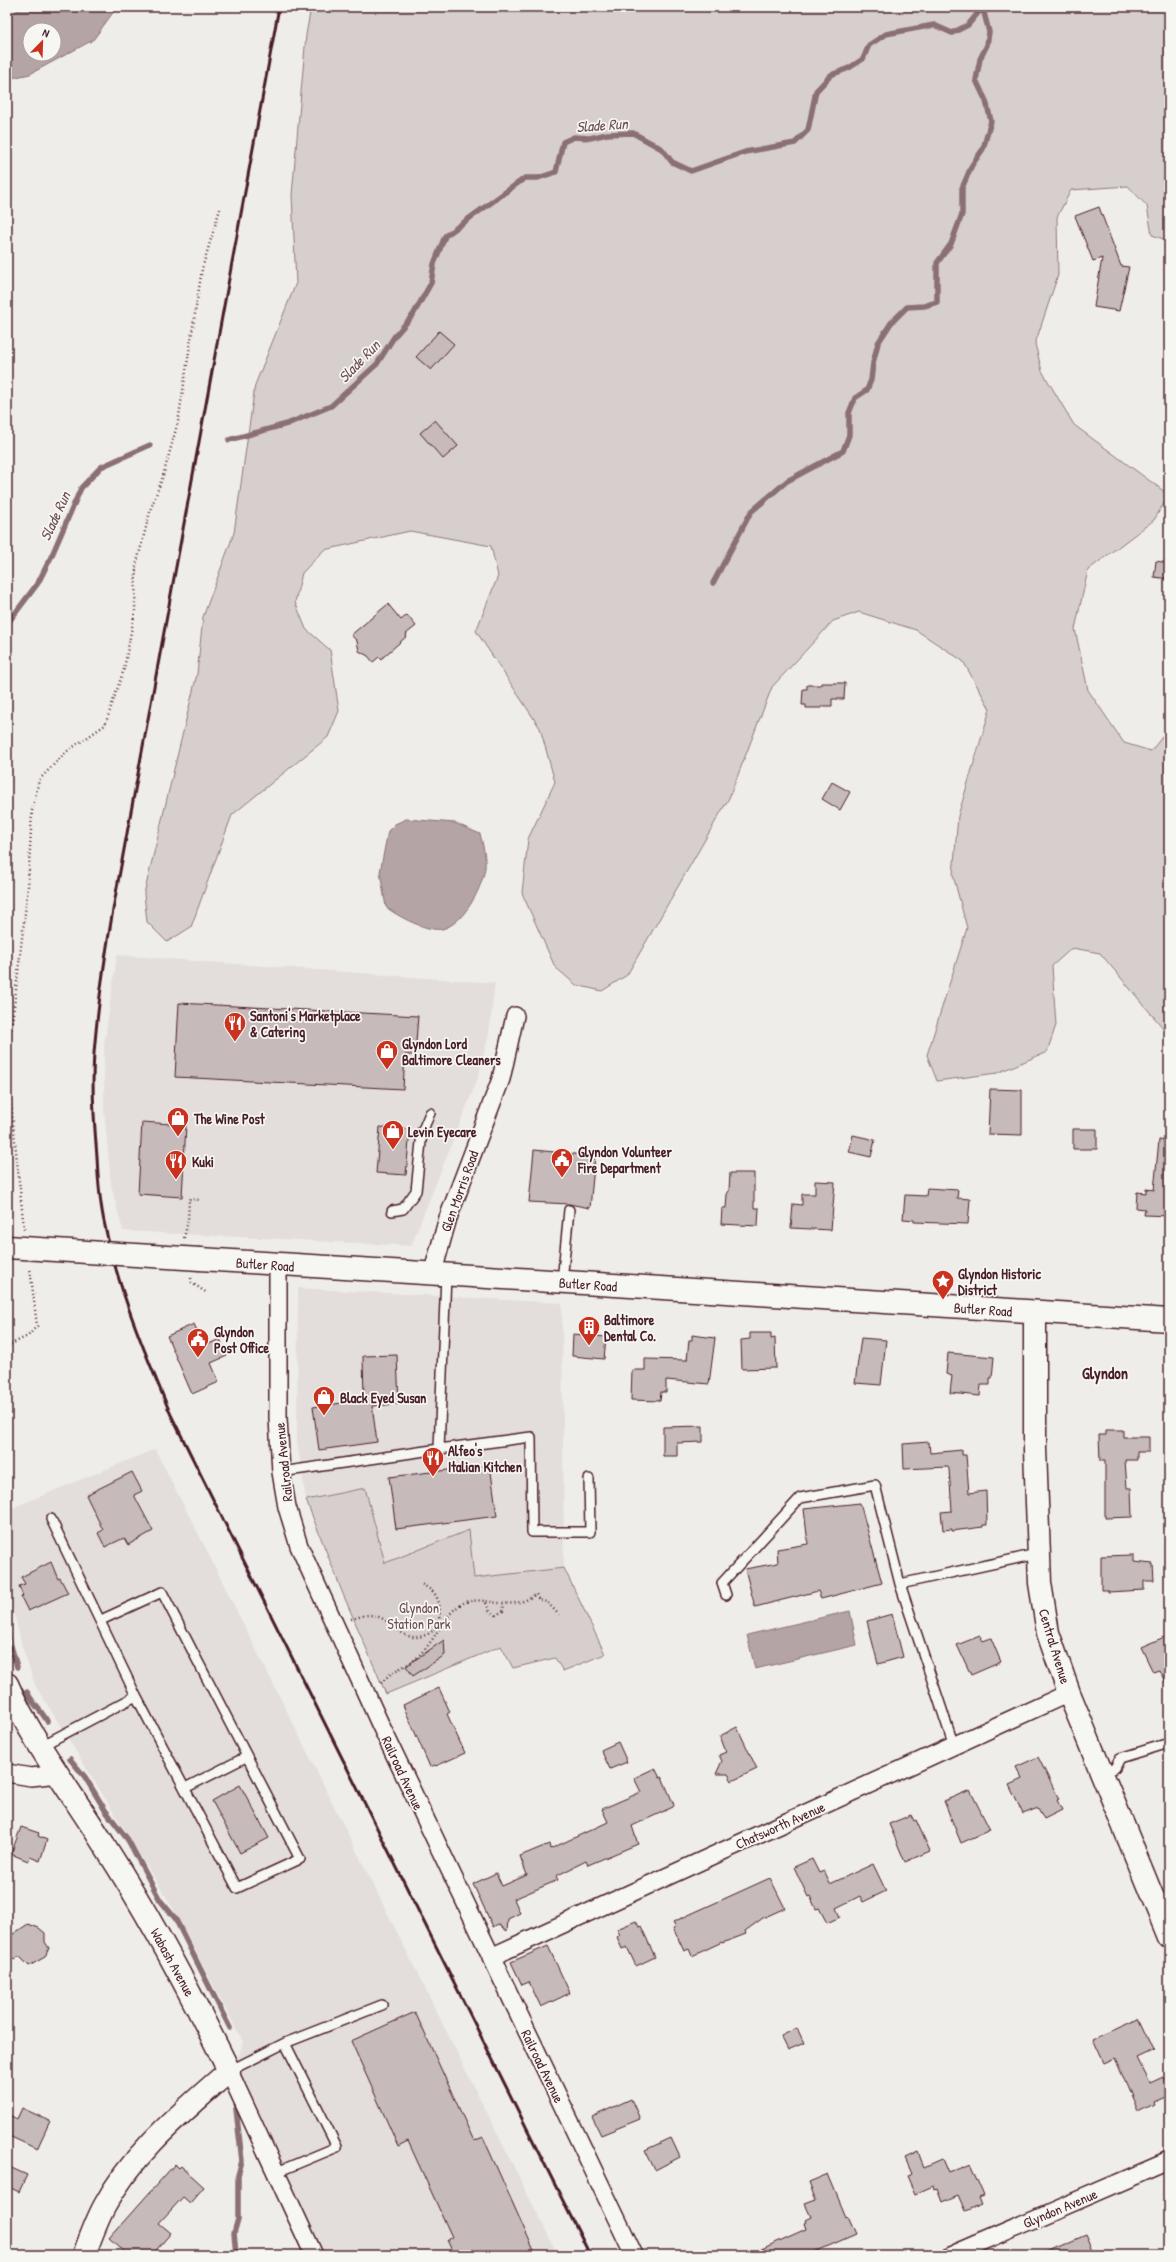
<svg xmlns="http://www.w3.org/2000/svg" width="1176" height="2262" viewBox="0 0 1176 2262" font-family="'Patrick Hand',sans-serif">
<rect width="100%" height="100%" fill="#efedea"/>
<filter id="ink" filterUnits="userSpaceOnUse"><feTurbulence type="fractalNoise" baseFrequency=".025" numOctaves="2"/><feDisplacementMap in="SourceGraphic" scale="8" xChannelSelector="R" yChannelSelector="G"/><feConvolveMatrix kernelMatrix="1 2 1 2 8 2 1 2 1" color-interpolation-filters="sRGB"/></filter>
<g filter="url(#ink)">
<path fill="#e3dedc" d="M117,955L495,983L489,1034L478,1078L411,1246L123,1231L111,1185L104,1110V1045Z
M298,1288L562,1303L564,1568L474,1578L468,1530L385,1563L365,1488L306,1500L297,1442Z
M155,1449L204,1545L558,2255H303L228,2090L243,2042L174,1910L35,1685L22,1646L7,1586V1510Z"/>
<path fill="#d7cfce" stroke="#90777c" d="M311,7H1169V241L1152,235L1147,206L1128,186L1071,190L1057,217L1058,275L1035,344L1042,371L1074,425L1169,495L1154,520L1088,570L1075,629L1088,690L1124,743L1151,751L1169,728V1035L1100,953L1072,948L1052,966L1056,1025L1047,1052L997,1073L937,1081L927,1055L967,928L953,875L958,816L990,709L963,661L916,630L859,612L833,621L772,687L729,798L627,975L602,991L576,985L555,967L522,893L528,839L555,782L540,728L476,631L498,576L491,546L410,531L324,550L302,573L295,602L306,629L330,650L339,711L328,737L232,815L191,927L167,942L147,922L144,894L197,674L203,617L234,533L255,385L296,283L292,195L306,35Z
M365,1488L385,1563L469,1530L474,1578L564,1568L605,1654L563,1671L555,1658L513,1668L501,1646L386,1694L343,1594L306,1500Z"/>
<path fill="#b4a4a5" stroke="#8a6f74" fill-rule="evenodd" d="M22,7H117L93,40L30,74L7,79V18ZM30,30H54V54H30Z
M406,819L455,823L480,834C483,845 486,857 485,868C482,888 464,924 442,929C427,932 397,916 386,907L380,872L388,831L395,824Z
M850,1611L857,1645L755,1669L747,1635Z"/>
<g fill="none" stroke-linecap="round" stroke-linejoin="round">
<path stroke="#8a6f74" stroke-width="5.5" d="M229,440L287,424L331,406L377,364L394,337L413,315L431,283L434,264L445,236L525,178H538L556,172L563,142L574,137L590,138L607,134L633,133L662,149L672,162L691,171L745,152L795,143L808,130L816,91L831,75L849,68L863,59L869,45L886,34L934,25L952,33L968,25L983,7
M713,583L751,512L787,481L843,451L849,435V413L855,398L867,390L871,380L873,363L878,343L891,323L907,307L924,306L937,302V263L951,244L962,214V188L972,165L983,149L991,121L986,101L976,80L980,59L987,45L989,32L983,9
M7,624L38,583L52,555L81,488L101,467L150,445
M7,1632L17,1667
M27,1692C32,1703 41,1710 47,1721
M70,1759L85,1777L105,1810L128,1840L160,1900L175,1918L230,2028
M236,2255L234,2233L238,2219V2175L242,2161L236,2109"/>
</g>
<path fill="#c6babb" stroke="#4a1f2b" d="M1099,207L1121,266L1129,267L1119,311L1094,307L1102,258L1093,261L1075,216Z
M439,331L454,344L431,370L416,357Z
M435,420L458,446L443,459L420,433Z
M1156,561L1169,563V579L1154,577Z
M388,604L401,620L407,615L416,626L406,634L407,636L381,659L379,657L373,662L368,656L359,651L357,641L351,635Z
M821,683H845L844,699H832V706H822V708H806V705H802L803,689H807V685H821Z
M832,782L850,792L840,810L822,799Z
M179,1003L418,1016L415,1055H405L403,1089L175,1077Z
M990,1089L1022,1090V1135L988,1134Z
M142,1122L186,1125L182,1197L138,1194Z
M380,1127L410,1129L406,1175L376,1173Z
M1073,1129H1097V1149H1073Z
M853,1135L875,1140L871,1157L849,1152Z
M1159,1140L1169,1141V1216L1144,1215L1145,1209L1136,1208L1137,1192L1146,1193V1189L1154,1190Z
M534,1150L595,1156L590,1208L569,1204L529,1202Z
M730,1173H754V1208H759L758,1226L721,1224L722,1208H726L727,1194L729,1191Z
M815,1181L835,1182L831,1230L791,1228L793,1204L802,1205V1194H815Z
M927,1188L958,1190L957,1198L970,1199L968,1224L914,1222V1220L903,1219L905,1195L926,1196Z
M194,1324L204,1346L220,1339L227,1356L211,1363L219,1382L192,1394L167,1336Z
M750,1333H771V1339L775,1338L776,1368L742,1369L741,1340L750,1339Z
M573,1334L606,1337L604,1359L572,1356Z
M692,1335L715,1338L709,1384L666,1380V1392H661L660,1401L631,1400L632,1370H645V1359L687,1360L689,1340H692Z
M861,1338L886,1340L881,1385L855,1383Z
M948,1353L994,1357L992,1378H990V1385H981L980,1396L950,1393L952,1376L946,1374Z
M397,1355L399,1404L372,1406L377,1442L319,1450L313,1407L364,1400L363,1356Z
M703,1426V1442L677,1443V1456H663V1427Z
M1106,1430H1123V1437H1149V1452H1137V1460H1125L1127,1488H1131L1132,1517L1105,1518V1461H1100L1099,1435H1106Z
M929,1442L930,1453L962,1450V1455H966L969,1493L986,1491L987,1525H983V1527L952,1531V1529L943,1530L941,1512L952,1511L949,1469L948,1467L904,1469L903,1444Z
M490,1465L497,1516L396,1529L389,1477Z
M132,1472L142,1491L134,1495L153,1531L128,1545L124,1538L105,1547L98,1533L103,1530L86,1495Z
M860,1503L882,1583L821,1599L818,1591L755,1607L745,1569L778,1563L777,1549L808,1544L804,1509Z
M1134,1555V1562L1153,1564L1154,1581H1144V1590L1108,1592V1590H1101V1556Z
M51,1562L58,1579L60,1578L68,1593L28,1611L21,1597L23,1596L19,1586L25,1584L21,1577Z
M892,1614L903,1657L878,1664L867,1621Z
M1169,1635V1689L1159,1670L1153,1672L1141,1647Z
M980,1636L983,1641L991,1638L1001,1662L971,1675L957,1645Z
M444,1640L445,1655L413,1676L406,1666Z
M439,1688L450,1712L447,1714L465,1753L436,1766L435,1765L430,1767L403,1705Z
M737,1727L757,1769L732,1781L728,1774H716L722,1761L719,1755L726,1752L720,1736Z
M618,1742L627,1762L610,1769L601,1750Z
M1038,1757L1059,1799L1057,1800L1062,1810L1044,1819L1038,1808L1023,1814L1009,1785L1022,1779L1016,1767Z
M655,1768L660,1778L662,1777L674,1805L673,1807L632,1826L638,1844L588,1865L586,1861L556,1876L558,1880L514,1899L520,1913L508,1919L507,1931L498,1924L493,1927L473,1884L496,1873L502,1886L527,1875L520,1856L549,1844L550,1849L608,1822L602,1809L641,1792L634,1778Z
M240,1785L269,1838L240,1853L212,1801Z
M970,1790L990,1830L961,1843L944,1801Z
M911,1815L914,1821L916,1820L930,1851L905,1862L889,1824Z
M21,1827L39,1833L38,1836L47,1840L40,1861L30,1857L28,1861L11,1854Z
M812,1859L819,1873L824,1871L830,1884L873,1864L886,1891L863,1902L860,1896L836,1908L840,1917L827,1923L819,1908L816,1909L810,1896L808,1897L794,1867Z
M770,1878L785,1908L763,1918L745,1931L746,1934L722,1943V1942L692,1956L689,1949L684,1951L673,1928L676,1927L673,1922Z
M636,1921L639,1927L641,1926L655,1957L636,1966L627,1947L622,1949L617,1937L620,1935L617,1929Z
M28,1924L39,1928L45,1933V1942L49,1948L45,1957L29,1966L19,1956L14,1960L7,1950V1938Z
M548,1946L570,1993L541,2007L529,1982L522,1985L511,1962Z
M415,2012L474,2141L483,2137L536,2255H454L447,2240L452,2237L408,2141L398,2146L351,2041Z
M1139,2018L1154,2050L1137,2058L1150,2083L1163,2077L1169,2094L1153,2101L1154,2104L1138,2112L1115,2058L1104,2063L1093,2039Z
M797,2028L804,2043L788,2050L781,2036Z
M631,2099L640,2119L601,2135L592,2117Z
M22,2108L50,2121L37,2149L7,2135V2114L17,2119Z
M671,2138L680,2157L655,2170L645,2150Z
M918,2152L924,2167L942,2159L948,2173L970,2164L984,2196L979,2198L982,2204L965,2211L958,2195L942,2202L937,2189L934,2190L933,2186L915,2194L907,2176L912,2174L905,2158Z
M175,2164L179,2168L181,2166L204,2187L190,2203L183,2197L159,2223L171,2233L152,2255H128L109,2238Z
M7,2166L27,2175L19,2192L7,2186Z
M828,2174L846,2217L848,2216L856,2234L808,2255H748L806,2229L804,2223L806,2222L805,2220L811,2217L805,2204L816,2200L809,2182Z
M1086,2235L1095,2255H1039Z"/>
<g fill="none" stroke-linecap="round" stroke-linejoin="round">
<g stroke="#4a1f2b" stroke-width="12">
<path id="lane" d="M392,1211L403,1209L416,1191L422,1132L430,1113
M446,1275L439,1449L531,1437L532,1532H590L589,1479
M562,1282L569,1210
M281,1472L439,1449
M900,1584L1037,1554
M726,1595L722,1583L800,1498L875,1485L900,1584L954,1746
M101,1620L162,1592L300,1859L237,1888L136,1696
M41,1746L136,1696L51,1519
M1102,1773L1115,1768L1120,1758L1169,1743
M185,1788L246,1757
M229,2071L285,2043L382,2005
M277,2172L337,2147L285,2043"/>
</g>
<g stroke="#4a1f2b" stroke-width="20">
<path id="street" d="M278,1265V1418L281,1472L287,1507L299,1546L380,1724L634,2255
M432,1275L448,1218L501,1079L515,1016
M7,1773L31,1777L59,1774
M491,1957L1069,1693
M229,2071L314,2255
M951,2255L1169,2161"/>
</g>
<g stroke="#4a1f2b" stroke-width="25">
<path id="secondary" d="M200,1259L1169,1320
M1035,1312V1449L1040,1583L1048,1633L1069,1693L1169,1937
M7,1684C32,1742 73,1794 106,1848C152,1920 192,1995 229,2071C183,2112 133,2152 104,2207C96,2222 90,2239 84,2255"/>
</g>
<path stroke="#4a1f2b" stroke-width="2.5" stroke-dasharray="1 3" stroke-linecap="butt" d="M24,1229L10,1093V1041L28,887L32,811L39,780L66,752L105,725L124,669L135,611L136,566L151,508L163,476L178,422L202,269L220,209
M184,1238L188,1221L189,1199L201,1200
M191,1278L192,1283L207,1293
M7,1346L28,1336L37,1326L30,1268
M486,1603L490,1612L496,1615L503,1611L504,1605
M351,1619C357,1618 363,1615 369,1615C393,1615 400,1647 428,1634C442,1627 443,1604 434,1593C430,1589 425,1586 421,1584
M381,1683C385,1679 390,1674 395,1671C409,1663 412,1664 424,1650C437,1636 444,1616 460,1605C480,1591 507,1616 536,1594L539,1600L547,1602L559,1615"/>
<use href="#lane" stroke="#f6f6f2" stroke-width="9"/>
<use href="#street" stroke="#f6f6f2" stroke-width="17"/>
<use href="#secondary" stroke="#f6f6f2" stroke-width="22"/>
<path stroke="#4a1f2b" stroke-width="3" d="M279,7L114,904C106,950 99,996 95,1042C91,1080 94,1119 97,1157C98,1180 100,1204 105,1226C119,1292 145,1353 171,1415L590,2255"/>
<g stroke="#4a1f2b" stroke-width="25" stroke-linecap="butt">
<path id="secondary-bridge" d="M7,1247L200,1259"/>
</g>
<use href="#secondary-bridge" stroke="#f6f6f2" stroke-width="22"/>
</g>
</g>
<defs>
<g id="restaurant-pin" transform="scale(1.15)"><path d="M0 17L-7.5 6A9.5 9.5 0 1 1 7.5 6Z" fill="#c8321e" stroke="#f6f6f2"/><path d="M-5-6h1v4h1v-4h1v4h1v-4h1v5L-1.5 .5V6h-2V.5L-5-1ZM5-6V6H3V1.5H1.5Q1.5-4 5-6Z" fill="#fff"/></g>
<g id="shop-pin" transform="scale(1.15)"><path d="M0 17L-7.5 6A9.5 9.5 0 1 1 7.5 6Z" fill="#c8321e" stroke="#f6f6f2"/><path d="M-5-2.5h2.3a2.7 3.5 0 0 1 5.4 0H5L5.5 6h-11ZM-1.5-2.5h3a1.5 2.3 0 0 0-3 0Z" fill="#fff"/></g>
<g id="civic-pin" transform="scale(1.15)"><path d="M0 17L-7.5 6A9.5 9.5 0 1 1 7.5 6Z" fill="#c8321e" stroke="#f6f6f2"/><path d="M-.6-6.5H3V-4.5H.6V-3L4-1V1h2V6H-6V1h2V-1L-.6-3ZM-1.2 2.5V6h2.4V2.5Z" fill="#fff"/></g>
<g id="sight-pin" transform="scale(1.15)"><path d="M0 17L-7.5 6A9.5 9.5 0 1 1 7.5 6Z" fill="#c8321e" stroke="#f6f6f2"/><path d="M0-6L1.8-2.2L6-1.7L2.9 1.2L3.7 5.4L0 3.3L-3.7 5.4L-2.9 1.2L-6-1.7L-1.8-2.2Z" fill="#fff"/></g>
<g id="building-pin" transform="scale(1.15)"><path d="M0 17L-7.5 6A9.5 9.5 0 1 1 7.5 6Z" fill="#c8321e" stroke="#f6f6f2"/><path d="M-4-6H4V6H1V3H-1V6H-4ZM-2.5-4.3h1.7v1.8h-1.7ZM.8-4.3h1.7v1.8H.8ZM-2.5-1h1.7V.8h-1.7ZM.8-1h1.7V.8H.8Z" fill="#fff"/></g>
</defs>
<g fill-rule="evenodd">
<use href="#restaurant-pin" x="235" y="1023"/>
<use href="#shop-pin" x="387" y="1051"/>
<use href="#shop-pin" x="178" y="1118"/>
<use href="#shop-pin" x="393" y="1131"/>
<use href="#civic-pin" x="562" y="1159"/>
<use href="#restaurant-pin" x="176" y="1161"/>
<use href="#sight-pin" x="943" y="1281"/>
<use href="#building-pin" x="589" y="1327"/>
<use href="#civic-pin" x="198" y="1339"/>
<use href="#shop-pin" x="324" y="1397"/>
<use href="#restaurant-pin" x="433" y="1458"/>
</g>
<g text-anchor="middle" dominant-baseline="central" stroke-width="3.5" stroke-linejoin="round" paint-order="stroke">
<g font-size="14" font-weight="bold" fill="#4a1f2b" stroke="#f6f6f2" text-anchor="start">
<text x="250" y="1015">Santoni's Marketplace<tspan x="250" dy="16">&amp; Catering</tspan></text>
<text x="402" y="1043">Glyndon Lord<tspan x="402" dy="16">Baltimore Cleaners</tspan></text>
<text x="194" y="1118">The Wine Post</text>
<text x="408" y="1131">Levin Eyecare</text>
<text x="578" y="1151">Glyndon Volunteer<tspan x="578" dy="16">Fire Department</tspan></text>
<text x="192" y="1161">Kuki</text>
<text x="958" y="1273">Glyndon Historic<tspan x="958" dy="16">District</tspan></text>
<text x="604" y="1319">Baltimore<tspan x="604" dy="16">Dental Co.</tspan></text>
<text x="214" y="1331">Glyndon<tspan x="214" dy="16">Post Office</tspan></text>
<text x="340" y="1397">Black Eyed Susan</text>
<text x="448" y="1450">Alfeo's<tspan x="448" dy="16">Italian Kitchen</tspan></text>
</g>
<g font-size="14" fill="#4a1f2b" stroke="#f6f6f2">
<text transform="translate(459 1191) rotate(-70)">Glen Morris Road</text>
<text transform="translate(265 1264) rotate(4)">Butler Road</text>
<text transform="translate(588 1284) rotate(4)">Butler Road</text>
<text transform="translate(983 1309) rotate(4)">Butler Road</text>
<text transform="translate(283 1462) rotate(-96)">Railroad Avenue</text>
<text transform="translate(1055 1646) rotate(73)">Central Avenue</text>
<text transform="translate(403 1773) rotate(65)">Railroad Avenue</text>
<text transform="translate(780 1825) rotate(-24)">Chatsworth Avenue</text>
<text transform="translate(173 1962) rotate(61)">Wabash Avenue</text>
<text transform="translate(543 2066) rotate(64)">Railroad Avenue</text>
<text transform="translate(1060 2208) rotate(-23)">Glyndon Avenue</text>
</g>
<g font-size="14" fill="#6d4b54" stroke="#f6f6f2">
<text x="419" y="1607">Glyndon<tspan x="419" dy="16">Station Park</tspan></text>
</g>
<g font-size="15" font-style="italic" fill="#6f4e56" stroke="#f6f6f2">
<text transform="translate(602 125) rotate(-4)">Slade Run</text>
<text transform="translate(359 361) rotate(-46)">Slade Run</text>
<text transform="translate(55 516) rotate(-65)">Slade Run</text>
</g>
<g font-size="16" font-weight="bold" fill="#4a1f2b" stroke="#f6f6f2">
<text x="1105" y="1373">Glyndon</text>
</g>
</g>
<rect width="1176" height="2262" fill="none" stroke="#f6f6f2" stroke-width="24"/>
<rect x="12" y="12" width="1152" height="2238" fill="none" stroke="#4a1f2b" stroke-width="1.5" filter="url(#ink)"/>
<g transform="translate(42 42) rotate(23)"><circle r="19" fill="#f6f6f2" stroke="#b1a0a2"/>
<path d="M0-3L7 15L0 10L-7 15Z" fill="#c8321e"/>
<text y="-6" font-size="11" font-weight="bold" text-anchor="middle" fill="#4a1f2b">N</text>
</g>
</svg>
